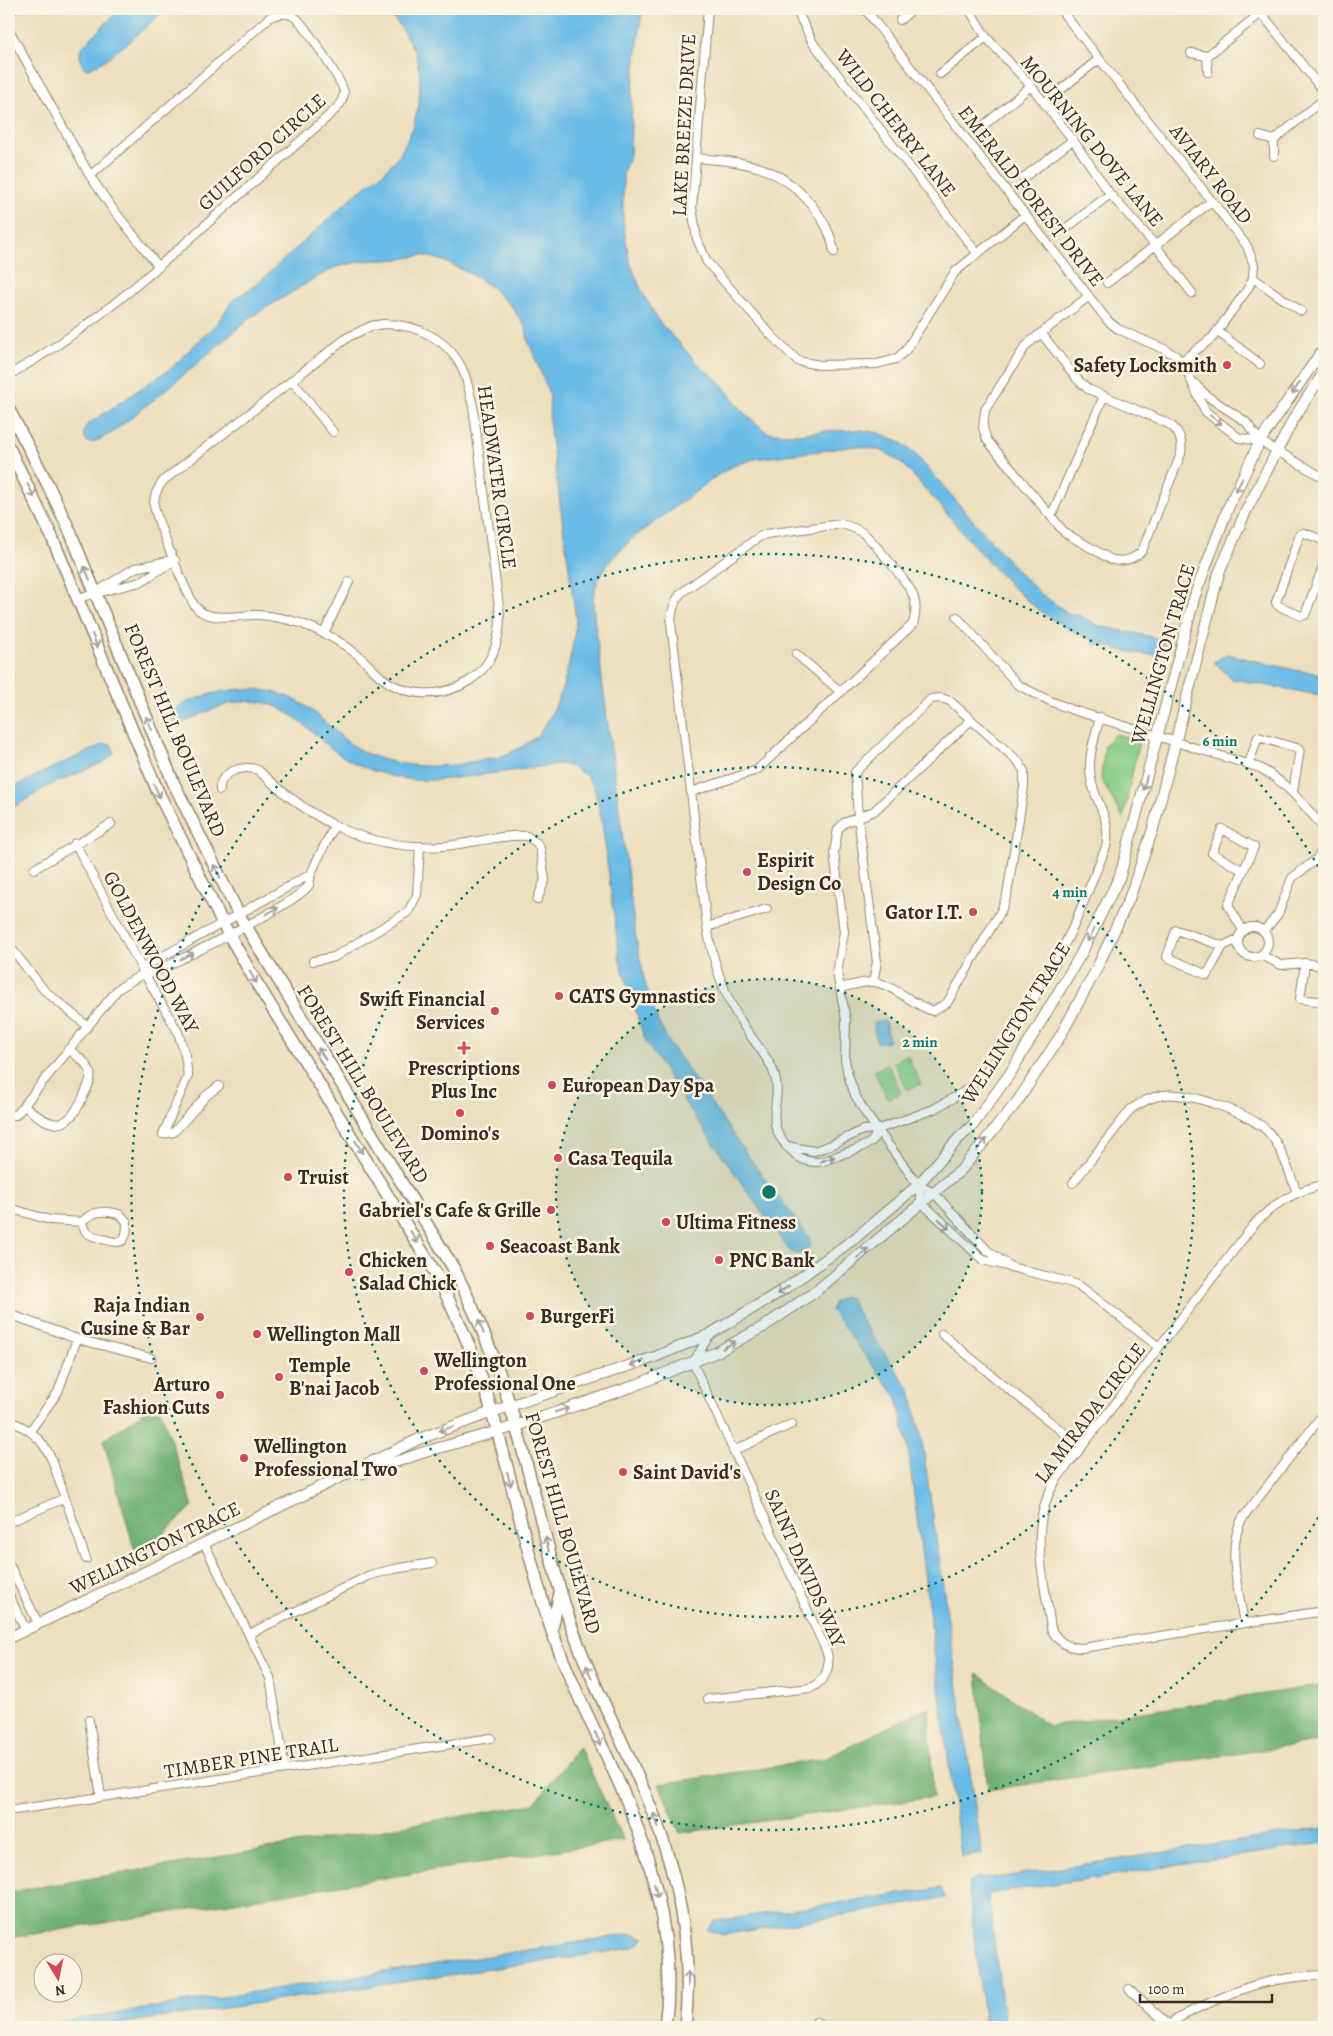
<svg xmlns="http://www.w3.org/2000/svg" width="1333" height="2036" viewBox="0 0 1333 2036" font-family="Alegreya,serif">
<rect width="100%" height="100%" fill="#fcf5e5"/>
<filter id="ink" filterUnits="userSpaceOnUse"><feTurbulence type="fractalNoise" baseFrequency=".02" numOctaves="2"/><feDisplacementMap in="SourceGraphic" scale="10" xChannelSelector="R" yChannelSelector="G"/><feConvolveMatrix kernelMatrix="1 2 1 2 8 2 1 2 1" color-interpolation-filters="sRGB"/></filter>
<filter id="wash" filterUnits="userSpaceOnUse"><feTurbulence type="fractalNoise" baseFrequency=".0096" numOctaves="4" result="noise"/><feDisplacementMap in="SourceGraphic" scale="20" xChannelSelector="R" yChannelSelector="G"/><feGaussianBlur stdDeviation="1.12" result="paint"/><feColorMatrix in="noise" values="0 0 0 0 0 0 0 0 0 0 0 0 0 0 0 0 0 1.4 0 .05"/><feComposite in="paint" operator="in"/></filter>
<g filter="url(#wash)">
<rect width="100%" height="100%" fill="#ecdfbd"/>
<path fill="#88cd86" stroke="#627c52" d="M1115,734L1139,740L1123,819L1101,778L1105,744Z
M907,1055L921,1084L907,1090L894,1062Z
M888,1064L901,1093L888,1099L874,1071Z"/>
<path fill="#6eb073" stroke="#546d48" d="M158,1402L193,1506L137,1558L103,1440Z
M977,1673L1049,1726L1324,1685V1741L988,1790Z
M929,1707L933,1797L680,1833L659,1784L824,1759Z
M579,1746L623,1840L9,1938V1892L534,1804Z"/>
<path fill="#6bbbe6" stroke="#537282" d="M120,9H166C151,22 104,67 86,69C79,62 79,57 81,48Z
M386,9H642L632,95L630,154L623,173V222L629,259L641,290L660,323L703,369L718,380L746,415L768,433L798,434L823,431L862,430L879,433L899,441L916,455L1019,573L1041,594L1068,613L1077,614L1099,626L1157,638L1164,643L1163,653C1149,658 1115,649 1101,644L1094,645L1093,640C1087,638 1081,635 1075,632C1015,604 969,537 925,489C915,478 905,465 893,457C882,449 869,448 857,446L754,459L733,466L718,475L633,538L609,562L598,580L593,597L594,618L636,939L645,983L658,1022L671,1046L756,1167L808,1236L811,1242L810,1247C801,1254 796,1257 788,1249L683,1100L645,1040L620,962L602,822L595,791L587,776L572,767L561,764C533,768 506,772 478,775C449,779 420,784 391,776C375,772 359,766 345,758C307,735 290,695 237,702C221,705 196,716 181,724H174L168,718C171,707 192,700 202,697C239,684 280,686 311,710C332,727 349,748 375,757C413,770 450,768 488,758C496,760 507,754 514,751C523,746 532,741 539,733C562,707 573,653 576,619L549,423L550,396L528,340L526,328L511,306L491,287L467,272L444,261L423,255L401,259L363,261L336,267L314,279L251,317L173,384L112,433L92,443L86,441C83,434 83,430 88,424L170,369L217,323L234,299L257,284L356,194L383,173L400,155L413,128L419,104L420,76L416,54L402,29Z
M1227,654L1294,670L1324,674V696L1232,679L1214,662Z
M105,744L112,745L114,753L104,762L48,786L9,810V790L39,774Z
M885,1021L889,1041L877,1043L873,1023Z
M844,1296L850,1298L860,1318L910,1390L921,1434L982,1854L961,1857L907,1441L897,1398L831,1310L833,1303Z
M1324,1828V1843L988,1894L1005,2027H985L968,1883L979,1877L988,1879Z
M941,1888L945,1898L723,1935L707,1930L715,1921Z
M632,1934L645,1938L633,1948L96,2027H26Z"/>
</g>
<g filter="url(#ink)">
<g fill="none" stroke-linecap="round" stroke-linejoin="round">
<g stroke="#94846e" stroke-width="10">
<path id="minor" d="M708,9L692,208L697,239L707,262L772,336L798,361L820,365L877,364L896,359L906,350L955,272L1025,215
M796,9L813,43L977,253
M865,9L1108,321L1118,329L1166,350L1176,356L1185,367L1205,411L1239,438L1260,441
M969,9L986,37L1031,86L1073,140L1110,194L1156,246L1192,293
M1060,9L1247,246L1254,265L1253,278L1247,290L1213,337L1181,362
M1258,9L1324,92
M9,14L14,9
M900,20L913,9
M9,30L90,176L112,208L159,267
M1191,53L1207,56L1208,72
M1207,56L1261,13
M940,74L986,37
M1044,103L1099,59
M983,126L1031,86
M1260,136L1274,140V156
M1274,140L1324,99
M696,158C744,162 777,164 811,204C823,220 831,232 834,252
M1023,178L1073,140
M1064,230L1110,194
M1253,278L1301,311
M1107,283L1212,201
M383,324C417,324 450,339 464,373C468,383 470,395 473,406L500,615C500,641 492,666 469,681C442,698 407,698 381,677C374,671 367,663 359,656C342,642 322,631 300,623C287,619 273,616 259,615C241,614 216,622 200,611C196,608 193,604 191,599C183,584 155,518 154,504C154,495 158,487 164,480L348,337L371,326Z
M1217,331L1260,364
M1041,333L1078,380L1088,389L1165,422C1178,428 1183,439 1181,454L1142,551C1133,560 1124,562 1112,560L1065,533L987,440L983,428L985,410L1025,347L1030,342L1089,296
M9,375C83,333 139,285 202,228C247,188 292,149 336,109C340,104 344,99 344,92C343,83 304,24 296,18C288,12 279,13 270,17L90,176
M292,380L333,432
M1195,384L1207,396L1246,422L1260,441L1324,478
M1051,516L1104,396
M1324,539H1320L1304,533L1300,534L1276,602L1277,605L1301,616L1305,615L1324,564
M101,589L135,568L168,561
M78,598L140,582L175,560
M957,617L1018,685L1050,701L1073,710L1260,768C1286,782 1303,804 1322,826L1324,832
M324,633L349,582
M796,654L841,692
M1249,763L1258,737L1300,749L1293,792
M220,790C218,772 244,764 258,770C312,821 367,851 444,846C471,844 500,834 527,836L537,843L540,848L545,880L537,900
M691,792L757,770L913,624C916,614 917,603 912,593C908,583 872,540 863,533C856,528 849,526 841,524L766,534L759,537L681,593C674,602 671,611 671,623L707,927C713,961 723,994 742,1023C751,1038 764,1052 772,1068C788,1104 755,1120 796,1155C809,1165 821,1163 835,1157C846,1152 861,1149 871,1142C874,1139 876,1133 879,1129
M75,843L144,973L178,1032L185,1055L188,1076L163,1134
M34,869L111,824
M1242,870L1212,853L1222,829L1254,847L1228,905L1243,930
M1238 942a15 15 0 1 1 30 0a15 15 0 1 1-30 0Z
M707,927L767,909
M1264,931L1278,914L1292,878L1317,859L1324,846
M1223,946L1176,930L1167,957L1207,975L1223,946L1238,939
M11,948L44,990L87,1026
M1261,955L1281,965L1305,963L1324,966
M313,961L334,957L408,912L417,895L420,846
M1305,963L1300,999L1324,1002
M144,973L147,965L311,874
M873,982L877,962L858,817L855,772L931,699L941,698L950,701L1018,761L1024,771V787L1007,895L1001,911L947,1003L933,1011C914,1006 889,981 871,982C861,982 850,986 840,988L846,1020L845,1060L848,1075L855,1095L866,1114L918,1185L922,1203L983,1260L1069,1282L1081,1287L1159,1347
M840,988L837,973L844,932L834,853L838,829L844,823L874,811L971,720
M24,1106C51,1127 66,1135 83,1097C86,1090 92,1081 90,1072C87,1062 76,1055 68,1049
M9,1115H16L118,989L144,973H153C179,960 299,903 309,885C310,882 310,877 311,874C317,858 327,842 334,826
M163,1134L174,1132L207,1095L219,1086
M786,1146L814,1151L831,1145L863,1130L879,1129L934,1109L962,1093L972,1085L990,1067L1006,1044L1055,964L1075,923L1106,847C1112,819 1096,805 1091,779C1087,758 1095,737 1100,717
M1073,1183L1131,1109C1141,1103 1150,1097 1163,1095C1187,1091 1253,1114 1269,1133C1283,1149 1289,1173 1297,1192
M918,1185L934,1193L987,1250L1010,1266
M1324,1185C1295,1190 1271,1205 1252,1227L1056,1480C1027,1527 1044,1576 1051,1628C1057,1642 1067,1648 1082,1648L1324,1611
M9,1208L50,1220L82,1222C83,1226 84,1230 87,1233C92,1236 117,1245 122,1241C127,1237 127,1228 127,1222L121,1215C107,1210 92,1210 82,1222
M9,1314L77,1339L151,1358
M942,1334L1006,1387L1082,1447
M9,1421C29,1427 43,1440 52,1460L86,1559
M30,1431L58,1392L77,1339
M733,1451L792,1424
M9,1522L65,1498
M204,1543L270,1678L285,1769
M9,1564L38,1623
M9,1596L26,1630
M1244,1623C1239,1592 1226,1548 1242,1519L1324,1413
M249,1634L370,1575L394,1569L432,1563
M708,1699L811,1688C826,1680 832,1666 826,1650L693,1363L710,1334
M89,1720L101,1797
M15,1810L491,1738
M1129,1989L1169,2025
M816,2022L822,2027
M1168,2027C1175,2015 1239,1990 1255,1985C1276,1979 1302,1976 1324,1975"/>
</g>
<g stroke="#94846e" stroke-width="12">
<path id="tertiary" d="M359,1474L428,1451L516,1426L631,1387L717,1352L763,1327L815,1292L961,1170L1017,1102L1061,1035L1096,970L1129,899L1153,829L1219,573L1246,511L1294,418L1324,372
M9,1638L419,1439L492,1412L655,1357L710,1334L783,1290L854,1239L918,1185L958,1139L973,1125L1011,1072L1081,954L1120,876L1195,595L1228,508L1260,441L1324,348"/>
</g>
<g stroke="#94846e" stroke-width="14">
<path id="secondary" d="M9,410L46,481L69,529L174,784L239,915L454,1269C476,1313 496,1359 510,1406C532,1477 546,1549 569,1619C589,1678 619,1732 643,1789C676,1864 694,1946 685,2027
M9,448L52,537L158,792L223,924L256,982L438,1277C457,1318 477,1359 489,1402C512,1477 526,1554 551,1628C571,1687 602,1742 626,1799C656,1871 676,1949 665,2027
M552,1628L560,1593"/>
</g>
<use href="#minor" stroke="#fff" stroke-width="8"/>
<use href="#tertiary" stroke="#fff" stroke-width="10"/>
<use href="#secondary" stroke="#fff" stroke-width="11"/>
</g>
<defs><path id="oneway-shaft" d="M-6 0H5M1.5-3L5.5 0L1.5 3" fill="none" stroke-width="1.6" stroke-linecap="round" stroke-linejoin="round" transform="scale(1.25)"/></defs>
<g stroke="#a79f9a">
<use href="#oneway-shaft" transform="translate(1296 388) rotate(124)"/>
<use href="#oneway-shaft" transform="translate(1216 420) rotate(39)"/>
<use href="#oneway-shaft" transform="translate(1239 485) rotate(115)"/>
<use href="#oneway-shaft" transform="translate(31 491) rotate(64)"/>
<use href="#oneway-shaft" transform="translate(87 573) rotate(-113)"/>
<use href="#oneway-shaft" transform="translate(95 641) rotate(68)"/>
<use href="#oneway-shaft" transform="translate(149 723) rotate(-112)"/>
<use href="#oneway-shaft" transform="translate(1145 783) rotate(105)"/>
<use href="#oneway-shaft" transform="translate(157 791) rotate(66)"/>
<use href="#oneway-shaft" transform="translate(217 871) rotate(-117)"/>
<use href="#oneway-shaft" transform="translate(272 911) rotate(-29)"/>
<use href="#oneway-shaft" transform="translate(1091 935) rotate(117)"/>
<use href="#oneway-shaft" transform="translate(187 956) rotate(-27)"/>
<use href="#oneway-shaft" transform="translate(253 977) rotate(60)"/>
<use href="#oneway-shaft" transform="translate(322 1054) rotate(-122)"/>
<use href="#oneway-shaft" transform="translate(982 1144) rotate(-51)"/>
<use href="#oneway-shaft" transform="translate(359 1147) rotate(59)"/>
<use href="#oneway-shaft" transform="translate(828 1159) rotate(-17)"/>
<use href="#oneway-shaft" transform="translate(944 1224) rotate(44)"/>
<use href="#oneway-shaft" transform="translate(414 1237) rotate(59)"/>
<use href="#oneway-shaft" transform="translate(863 1253) rotate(-40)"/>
<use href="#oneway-shaft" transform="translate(783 1290) rotate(146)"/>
<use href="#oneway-shaft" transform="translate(481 1327) rotate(-112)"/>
<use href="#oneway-shaft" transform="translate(729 1345) rotate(-29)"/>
<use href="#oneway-shaft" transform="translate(637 1363) rotate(161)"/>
<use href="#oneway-shaft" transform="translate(562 1410) rotate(-18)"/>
<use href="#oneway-shaft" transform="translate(446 1429) rotate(160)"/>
<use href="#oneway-shaft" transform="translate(509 1479) rotate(75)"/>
<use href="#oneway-shaft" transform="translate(547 1544) rotate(-105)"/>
<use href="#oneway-shaft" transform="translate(589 1672) rotate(-113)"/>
<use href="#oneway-shaft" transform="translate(598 1739) rotate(65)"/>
<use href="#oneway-shaft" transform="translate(656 1820) rotate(-110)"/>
<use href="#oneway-shaft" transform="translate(656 1891) rotate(76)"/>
<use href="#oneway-shaft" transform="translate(688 1979) rotate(-90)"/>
</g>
</g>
<circle cx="769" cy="1192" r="213" fill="#0f766e" fill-opacity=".12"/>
<g fill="none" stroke="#0f766e" stroke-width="2.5" stroke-dasharray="2.5 5">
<circle cx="769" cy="1192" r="213"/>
<circle cx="769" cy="1192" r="425"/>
<path d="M1322 1511A638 638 0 1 1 1322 873"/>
</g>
<g fill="#d1495b" stroke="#fcf5e5" stroke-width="2">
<circle cx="1227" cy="365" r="5"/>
<circle cx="747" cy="872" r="5"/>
<circle cx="973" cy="912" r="5"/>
<circle cx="559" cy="996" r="5"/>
<circle cx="495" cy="1011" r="5"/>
<path d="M461.5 1040.5h5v5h5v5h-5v5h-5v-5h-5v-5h5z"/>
<circle cx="552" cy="1085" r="5"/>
<circle cx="460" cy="1113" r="5"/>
<circle cx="558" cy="1158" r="5"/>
<circle cx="288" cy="1177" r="5"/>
<circle cx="551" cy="1210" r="5"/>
<circle cx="666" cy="1222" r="5"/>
<circle cx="490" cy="1246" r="5"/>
<circle cx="719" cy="1260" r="5"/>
<circle cx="349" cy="1272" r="5"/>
<circle cx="530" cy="1316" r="5"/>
<circle cx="200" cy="1317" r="5"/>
<circle cx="257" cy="1334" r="5"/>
<circle cx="424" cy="1371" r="5"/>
<circle cx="279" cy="1377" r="5"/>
<circle cx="220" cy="1395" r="5"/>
<circle cx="244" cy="1458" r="5"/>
<circle cx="623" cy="1472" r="5"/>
</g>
<g text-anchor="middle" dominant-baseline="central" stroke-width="5" stroke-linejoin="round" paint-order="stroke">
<g font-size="20" fill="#3b2a1e" stroke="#fcf5e5">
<text transform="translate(896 123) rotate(52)">WILD CHERRY LANE</text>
<text transform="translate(684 125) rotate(-87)">LAKE BREEZE DRIVE</text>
<text transform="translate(1092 141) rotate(51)">MOURNING DOVE LANE</text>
<text transform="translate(262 152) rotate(-42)">GUILFORD CIRCLE</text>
<text transform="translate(1211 174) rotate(52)">AVIARY ROAD</text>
<text transform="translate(1031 196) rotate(52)">EMERALD FOREST DRIVE</text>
<text transform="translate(497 477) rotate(82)">HEADWATER CIRCLE</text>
<text transform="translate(1163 654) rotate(-74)">WELLINGTON TRACE</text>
<text transform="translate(175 730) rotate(67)">FOREST HILL BOULEVARD</text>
<text transform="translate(151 952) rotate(62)">GOLDENWOOD WAY</text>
<text transform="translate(1016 1023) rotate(-58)">WELLINGTON TRACE</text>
<text transform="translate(363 1084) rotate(58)">FOREST HILL BOULEVARD</text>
<text transform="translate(1090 1413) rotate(-53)">LA MIRADA CIRCLE</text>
<text transform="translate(563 1523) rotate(74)">FOREST HILL BOULEVARD</text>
<text transform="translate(155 1548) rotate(-26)">WELLINGTON TRACE</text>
<text transform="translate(805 1568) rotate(66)">SAINT DAVIDS WAY</text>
<text transform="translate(251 1758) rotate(-9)">TIMBER PINE TRAIL</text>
</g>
<g font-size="20" font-weight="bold" fill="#3b2a1e" stroke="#fcf5e5" text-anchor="start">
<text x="1217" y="365" text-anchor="end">Safety Locksmith</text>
<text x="757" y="860">Espirit<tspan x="757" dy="23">Design Co</tspan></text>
<text x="963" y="912" text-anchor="end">Gator I.T.</text>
<text x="569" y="996">CATS Gymnastics</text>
<text x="485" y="999" text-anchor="end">Swift Financial<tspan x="485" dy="23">Services</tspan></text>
<text x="464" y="1068" text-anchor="middle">Prescriptions<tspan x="464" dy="23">Plus Inc</tspan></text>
<text x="562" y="1085">European Day Spa</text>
<text x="460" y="1133" text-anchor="middle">Domino's</text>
<text x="568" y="1158">Casa Tequila</text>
<text x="298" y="1177">Truist</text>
<text x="541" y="1210" text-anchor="end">Gabriel's Cafe &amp; Grille</text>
<text x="676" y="1222">Ultima Fitness</text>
<text x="500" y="1246">Seacoast Bank</text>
<text x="359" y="1260">Chicken<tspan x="359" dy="23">Salad Chick</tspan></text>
<text x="729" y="1260">PNC Bank</text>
<text x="190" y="1305" text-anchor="end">Raja Indian<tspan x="190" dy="23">Cusine &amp; Bar</tspan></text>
<text x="540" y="1316">BurgerFi</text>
<text x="267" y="1334">Wellington Mall</text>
<text x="434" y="1360">Wellington<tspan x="434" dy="23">Professional One</tspan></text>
<text x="289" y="1365">Temple<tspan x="289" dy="23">B'nai Jacob</tspan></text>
<text x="210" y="1384" text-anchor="end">Arturo<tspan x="210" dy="23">Fashion Cuts</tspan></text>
<text x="254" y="1446">Wellington<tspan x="254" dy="23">Professional Two</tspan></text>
<text x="633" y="1472">Saint David's</text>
</g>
</g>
<circle cx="769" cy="1192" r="8" fill="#0f766e" stroke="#fcf5e5" stroke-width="2.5"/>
<g font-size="15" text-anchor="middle" font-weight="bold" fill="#0f766e" stroke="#fcf5e5" stroke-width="5" stroke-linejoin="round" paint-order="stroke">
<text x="1220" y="746">6 min</text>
<text x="1070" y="897">4 min</text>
<text x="920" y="1047">2 min</text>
</g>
<rect width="1333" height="2036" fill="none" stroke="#fcf5e5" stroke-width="30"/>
<g transform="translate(58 1978) rotate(170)"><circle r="24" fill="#fcf5e5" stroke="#afa495"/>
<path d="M0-4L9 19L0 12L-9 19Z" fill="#d1495b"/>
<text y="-8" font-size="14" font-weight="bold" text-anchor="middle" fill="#3b2a1e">N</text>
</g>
<path d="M1140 1994v8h132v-8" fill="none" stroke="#3b2a1e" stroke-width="2.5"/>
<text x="1148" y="1994" font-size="15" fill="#3b2a1e" stroke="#fcf5e5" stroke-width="4" paint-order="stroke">100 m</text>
</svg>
